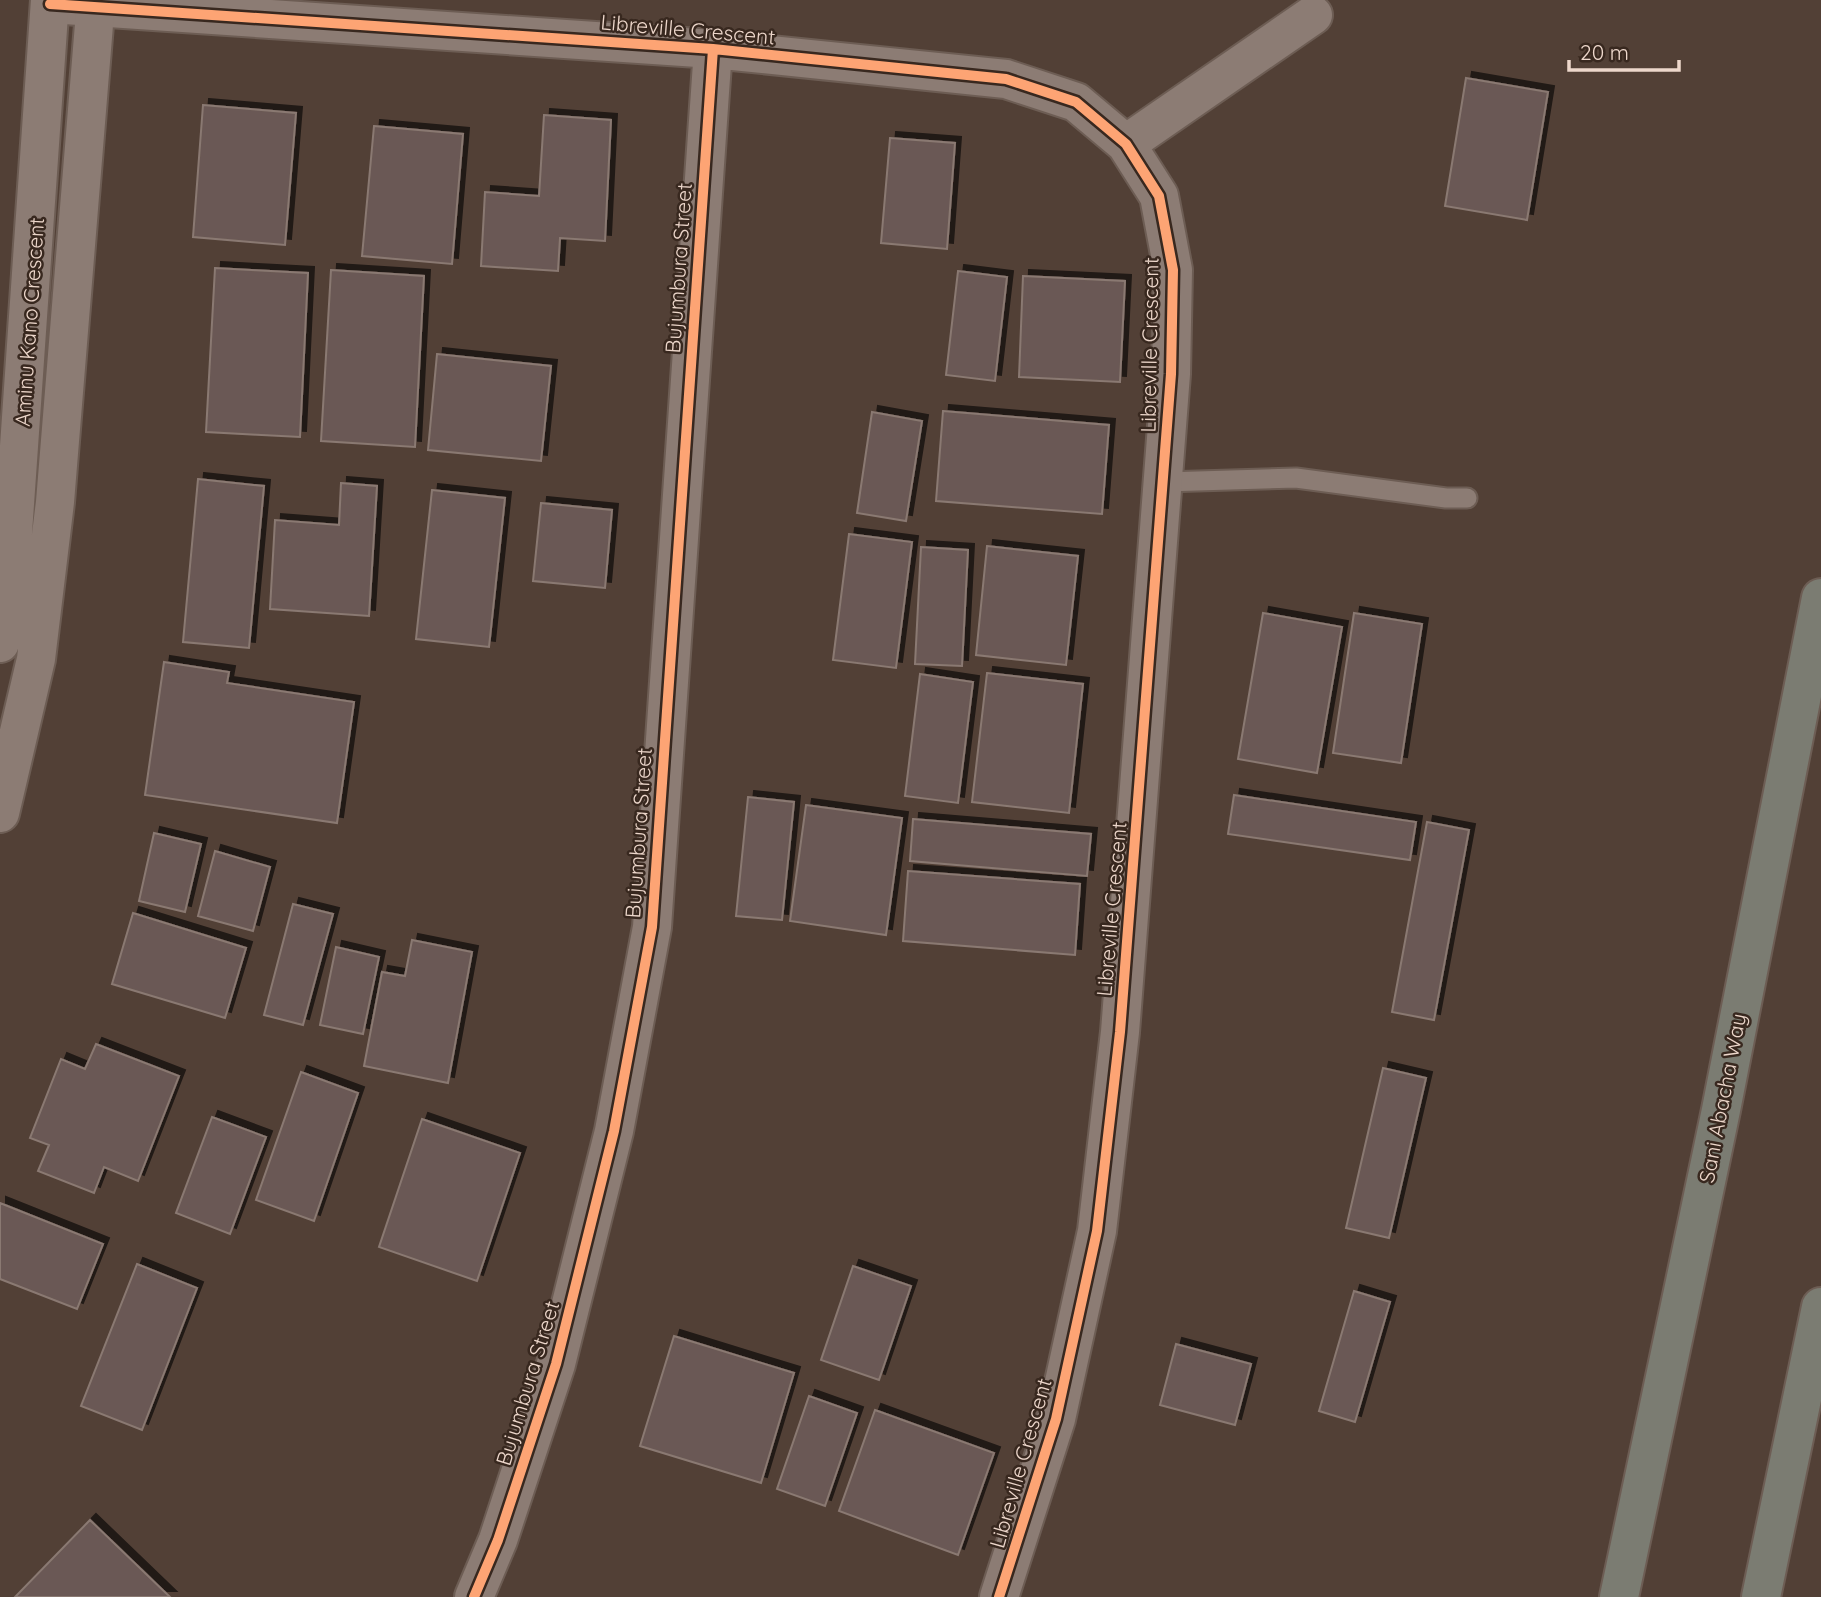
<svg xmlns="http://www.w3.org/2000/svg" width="1821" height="1597" viewBox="0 0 1821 1597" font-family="Quicksand,sans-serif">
<defs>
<filter id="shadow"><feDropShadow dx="6" dy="-6" stdDeviation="0" flood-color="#0009"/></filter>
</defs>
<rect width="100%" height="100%" fill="#524036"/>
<path fill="#6a5954" stroke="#8a7972" stroke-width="2" filter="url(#shadow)" d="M1466,78L1548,92L1527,220L1445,206Z
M203,105L296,113L285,245L193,237Z
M544,115L611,120L605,241L560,238L558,271L481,266L485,192L539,196Z
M374,126L463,134L452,264L362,256Z
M890,138L955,143L947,249L881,243Z
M215,268L308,273L300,437L206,432Z
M331,270L424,276L415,447L321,441Z
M958,271L1007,277L995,381L946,375Z
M1023,276L1125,281L1120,382L1019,377Z
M437,354L551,366L541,461L428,450Z
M943,411L1109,425L1102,514L936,501Z
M872,412L922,421L906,521L857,513Z
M198,479L264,486L249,648L183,642Z
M341,483L377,486L369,616L270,609L275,520L339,525Z
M432,490L505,498L489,647L416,639Z
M541,503L612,510L605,588L533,581Z
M849,534L912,542L896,668L833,660Z
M987,546L1078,556L1066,665L976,655Z
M921,547L968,550L962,666L915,664Z
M1263,613L1342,627L1317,773L1238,759Z
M1354,613L1422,624L1401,763L1333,753Z
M164,662L229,672L227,683L354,702L337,823L145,795Z
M987,673L1083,684L1069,813L972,802Z
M920,674L973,682L958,803L905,796Z
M1234,795L1416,822L1410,860L1228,834Z
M748,797L794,802L782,920L736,916Z
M806,805L902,818L886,935L790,921Z
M913,819L1091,834L1087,876L910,861Z
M1427,822L1469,830L1434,1020L1392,1012Z
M154,833L201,844L185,912L139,901Z
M215,851L270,867L253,931L198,916Z
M908,871L1080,884L1075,955L903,941Z
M293,904L333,914L303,1025L264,1015Z
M133,913L246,948L225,1018L112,984Z
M412,940L472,952L448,1083L364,1066L382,972L405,976Z
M336,947L379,957L363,1034L320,1025Z
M96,1044L179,1076L138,1181L104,1167L94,1193L38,1171L49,1145L30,1138L61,1059L85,1069Z
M1383,1068L1426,1078L1389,1238L1346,1228Z
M301,1072L358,1093L314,1221L256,1200Z
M212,1117L266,1137L230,1234L176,1213Z
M422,1119L520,1153L477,1281L379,1247Z
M0,1203L103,1244L77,1309L0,1279Z
M137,1264L197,1288L142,1430L81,1406Z
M853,1266L911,1286L879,1380L821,1360Z
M1354,1291L1390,1302L1355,1422L1319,1411Z
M674,1336L794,1373L761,1483L640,1446Z
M1176,1344L1251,1364L1235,1425L1160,1405Z
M809,1396L857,1413L825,1506L777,1489Z
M875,1410L994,1453L958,1555L839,1511Z
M90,1520L170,1597H15Z"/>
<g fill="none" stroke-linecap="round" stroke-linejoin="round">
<g stroke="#6d5d54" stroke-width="23">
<path id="lane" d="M1164,482L1296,478L1446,498H1467"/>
</g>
<g stroke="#6d5d54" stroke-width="42">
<path id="street" d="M50,4L713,49L1006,79L1076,102L1126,144L1159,196L1173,270L1171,374L1120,1032L1097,1231L1056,1419L999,1597
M1126,144L1313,15
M474,1597L498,1540L556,1364L614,1131L652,927L713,49"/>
</g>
<g stroke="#6d5d54" stroke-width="42">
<path id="secondary" d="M0,643L7,619L50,0
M0,813L36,659L55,502L96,0"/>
</g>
<g stroke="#6d5d54" stroke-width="42">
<path id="highway" d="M1619,1597L1721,1110L1821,598
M1761,1597L1821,1307"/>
</g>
<use href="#lane" stroke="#8c7c74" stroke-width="19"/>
<use href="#street" stroke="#8c7c74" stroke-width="38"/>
<use href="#secondary" stroke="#8c7c74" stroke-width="38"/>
<use href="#highway" stroke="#7b7c72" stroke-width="38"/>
<g stroke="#38281f" stroke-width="15">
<path id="cycleway" d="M50,4L713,49L1006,79L1076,102L1126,144L1159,196L1173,270L1171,374L1120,1032L1097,1231L1056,1419L999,1597
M474,1597L498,1540L556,1364L614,1131L652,927L713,49"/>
</g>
<use href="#cycleway" stroke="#fda474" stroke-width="10"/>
</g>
<g text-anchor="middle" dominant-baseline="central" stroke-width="5" stroke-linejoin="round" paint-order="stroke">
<g font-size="21" fill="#edd7cb" stroke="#38281f">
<text transform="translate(688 29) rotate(5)">Libreville Crescent</text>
<text transform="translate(678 268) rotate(-86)">Bujumbura Street</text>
<text transform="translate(29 322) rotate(-86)">Aminu Kano Crescent</text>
<text transform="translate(1149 345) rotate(-89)">Libreville Crescent</text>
<text transform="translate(638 833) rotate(-86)">Bujumbura Street</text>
<text transform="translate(1111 909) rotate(-85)">Libreville Crescent</text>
<text transform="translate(1722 1098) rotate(-79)">Sani Abacha Way</text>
<text transform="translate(527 1383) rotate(-73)">Bujumbura Street</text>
<text transform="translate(1020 1463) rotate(-74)">Libreville Crescent</text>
</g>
</g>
<path d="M1569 60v10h110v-10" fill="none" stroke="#edd7cb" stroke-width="3.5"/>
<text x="1580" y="60" font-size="21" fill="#edd7cb" stroke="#38281f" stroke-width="5" paint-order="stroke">20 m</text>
</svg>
